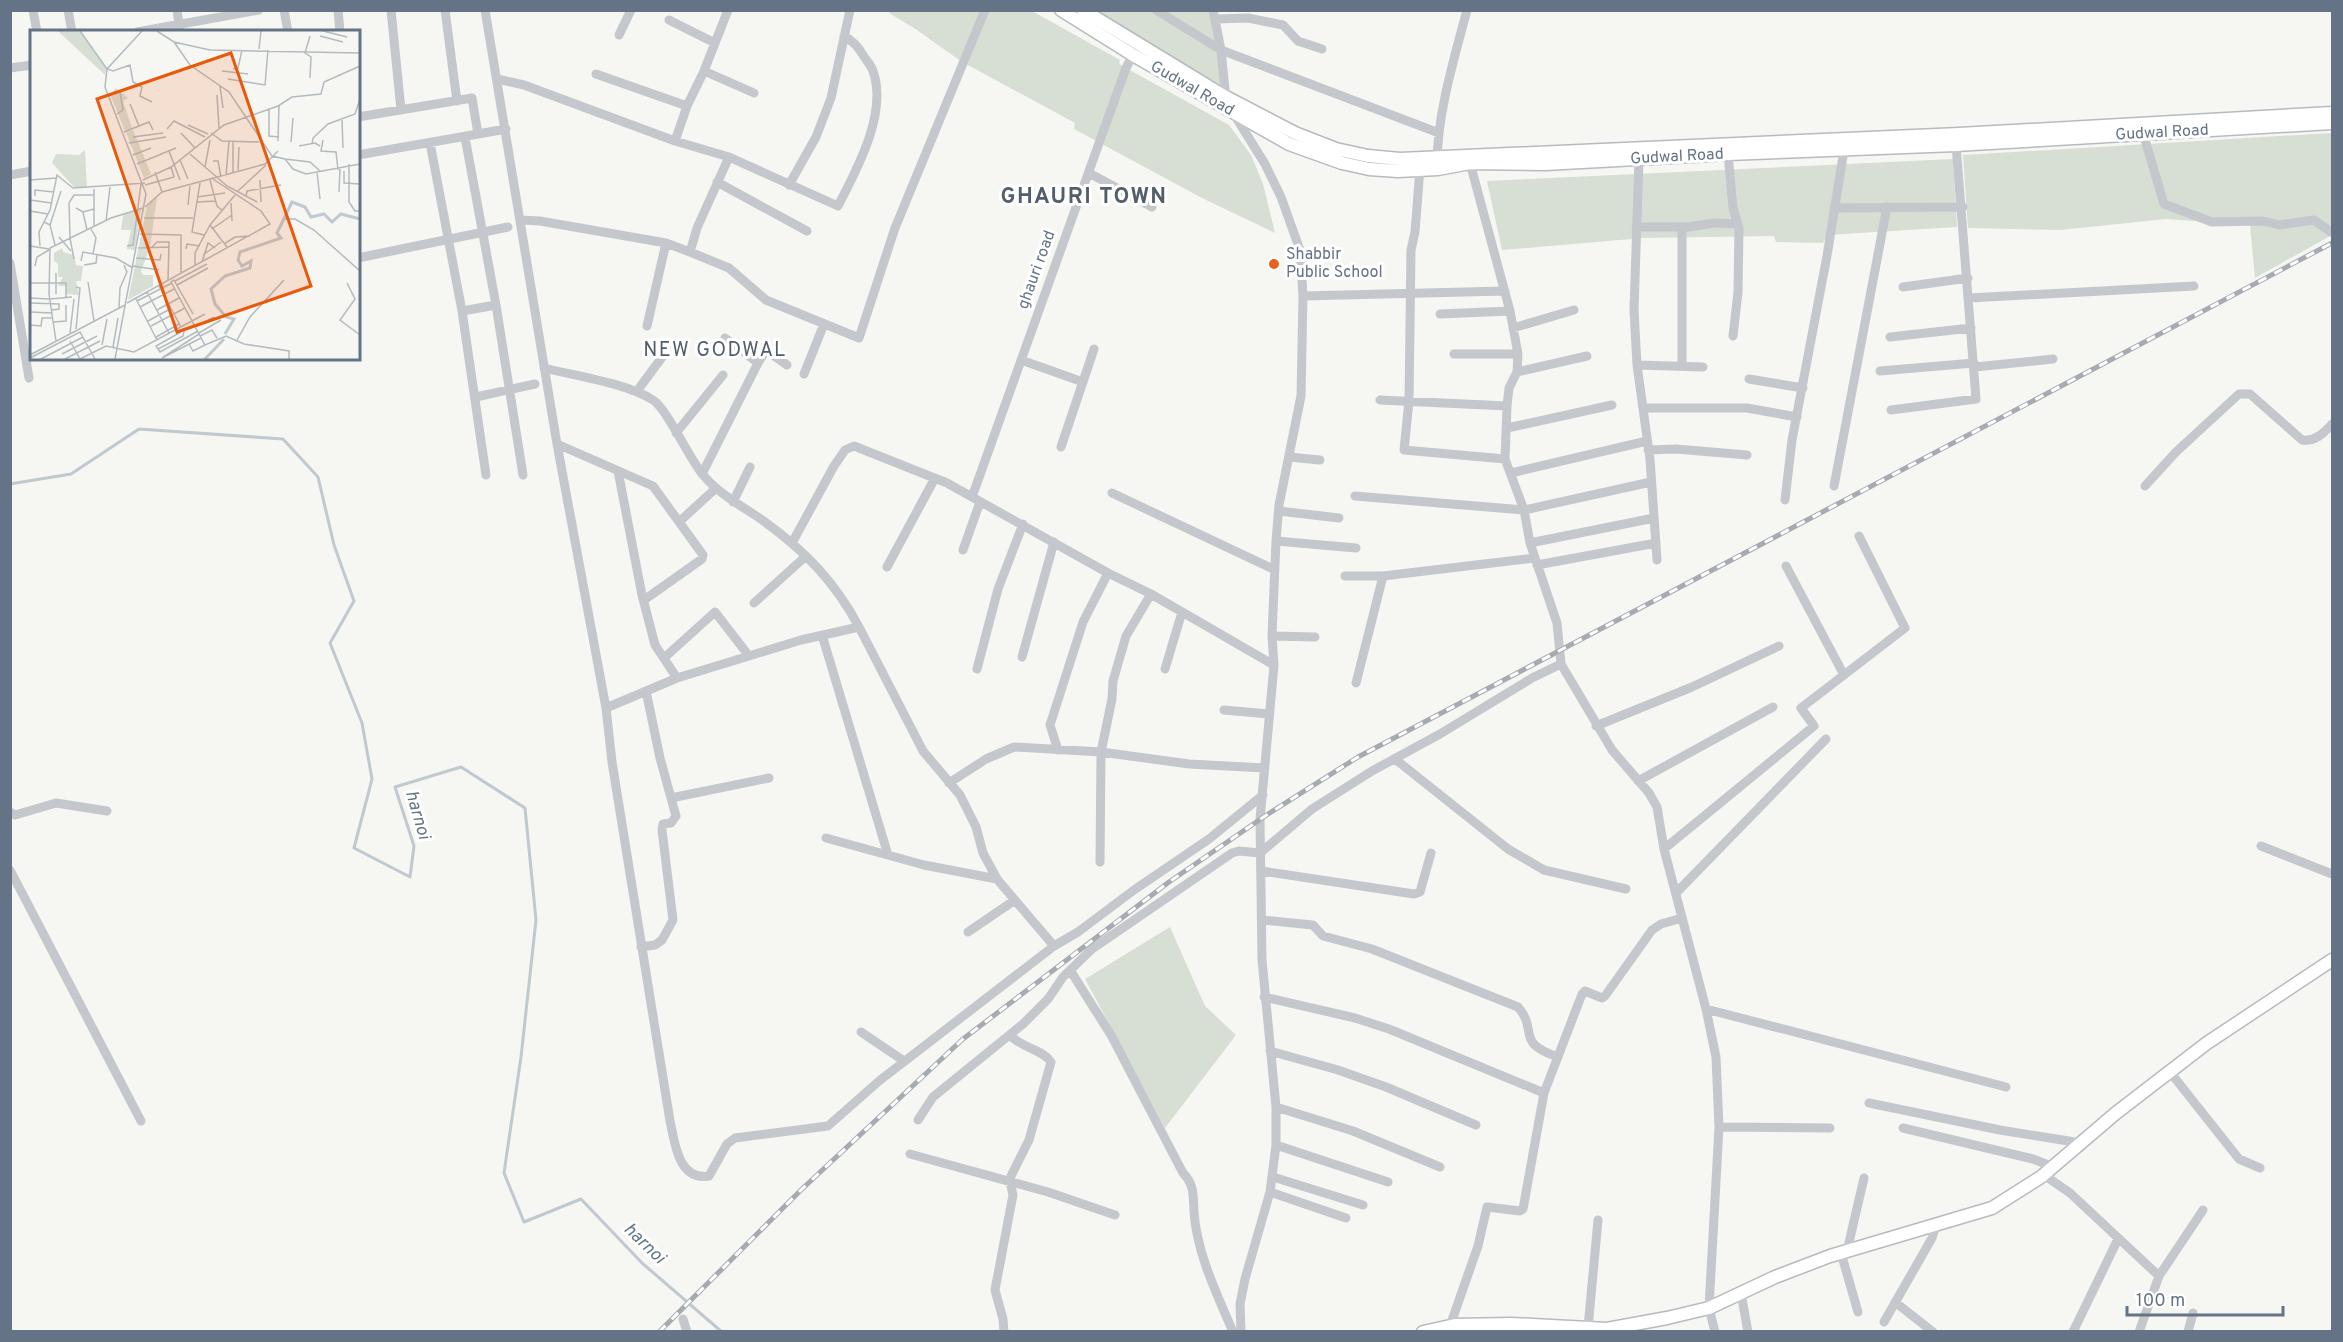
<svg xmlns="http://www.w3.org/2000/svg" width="2343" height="1342" viewBox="0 0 2343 1342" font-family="Overpass,sans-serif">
<rect width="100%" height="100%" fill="#f6f7f3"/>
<path fill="#d7ded4" d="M890,10L983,11L962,62L914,28L889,13Z
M989,11H1032L1120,60L1119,64L1229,125L1251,155L1263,184L1275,233L1202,198L1074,129L1075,123L966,64Z
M1093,11H1213L1224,81L1219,84Z
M2332,133V235L2255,278L2250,225L2166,219L2060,230L1968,228L1963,155Z
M1953,159L1957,227L1827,235L1823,243L1776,242L1774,236L1643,238L1502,250L1487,181Z
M1170,927L1205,1006L1236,1035L1165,1128L1085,979Z"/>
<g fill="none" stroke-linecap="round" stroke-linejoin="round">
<path stroke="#bfc9cf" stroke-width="3" d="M10,484L71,474L139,429L283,439L318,477L334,545L354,601L330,643L362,723L372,779L354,848L410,877L414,846L395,787L461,767L525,808L536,920L521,1057L504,1173L524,1222L581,1199L642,1263L722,1332"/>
<g stroke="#b6bbc0" stroke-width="15">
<path id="secondary" d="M1061,10L1133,55L1289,144L1342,163L1369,169L1398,171L1438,169L1470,163L1545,164L1728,154L1956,145L2332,123
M1083,10L1224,96L1295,133L1336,149L1368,156L1400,159L1959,134L2332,113
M1423,1332L1455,1325L1512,1324L1607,1329L1667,1318L1709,1308L1775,1277L1830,1256L1992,1208L2041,1177L2116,1113L2207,1043L2332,960"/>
</g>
<path stroke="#c4c7cb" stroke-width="9" d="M33,10L37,32
M68,10L72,32
M177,10L180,32
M284,10L288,32
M338,10L340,32
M391,10L401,110
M445,10L457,101
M485,10L557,444L606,708L612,762L670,1121C675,1143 678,1181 709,1176L727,1144L735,1138L828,1126L879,1081L1054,946L1078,932L1134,890L1209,839L1263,795
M728,10L704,71L754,93
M1156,10L1221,50L1439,133
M1213,10L1221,50L1226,100
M1215,19L1248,18L1283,25L1298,41L1322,49
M669,20L715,43
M137,32L259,10
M619,35L631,10
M10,68L32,65
M596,74L687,106
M497,79L524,85L675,141L729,157L838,206C857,169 888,113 873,71C871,65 866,60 863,55C858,46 853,41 844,36
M1232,111L1265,164L1281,197L1300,250L1303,296L1301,396L1279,505L1276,541L1272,636L1274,665L1260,819L1262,960L1276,1107V1145L1270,1192L1245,1279L1240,1304L1241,1332
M358,117L472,98L478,134L358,155
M2143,133L2164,204L2212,222L2263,221L2279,225L2314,220L2331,232
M478,134L506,129
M465,137L496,305L523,475
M675,141L687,106L704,71
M430,143L462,311L486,475
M1728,154L1733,208L1739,228L1738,292L1733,336
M1639,159L1634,310L1637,365L1650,459L1657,560
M1437,161C1438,111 1454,59 1467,10
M1470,163L1510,311L1518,354L1517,372L1509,388L1507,406L1505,459L1524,510L1530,543L1557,623L1561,664L1612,750L1649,793L1657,807L1664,849L1706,1009L1716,1057L1719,1127L1709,1308L1715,1332
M1420,168L1415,232L1411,250L1409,401L1404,450L1505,459
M1089,173L1152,207
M10,175L32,171
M717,182L807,231
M789,185L816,137L831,98L850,10
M1834,208L1963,207
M521,220L540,221L666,243L690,252L729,268L766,300L859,338L895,228L985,10
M1636,227H1688L1714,223L1738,224
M690,252L697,228L729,157
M358,258L508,227
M10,263L29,378
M1903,287L1968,278
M1303,296L1505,291
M1969,298L2194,286
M462,311L496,305
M1440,314L1510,311
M647,326L666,243
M1513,328L1574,310
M1890,337L1971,328
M1454,354H1518
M1021,360L1083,382
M758,363L766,350L787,365
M1637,365L1703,367
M1682,366V227
M1975,367L2053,359
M544,368C576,376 626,383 653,400C668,410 689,459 704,476C721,496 744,507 765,522C806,552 835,582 859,627
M1880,371L1974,363
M1517,372L1587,356
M804,374L824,324
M1749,379L1803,388
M637,391L663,356
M476,397L535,384
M1380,400L1507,406
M1643,408H1747L1797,417
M1891,410L1976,399L1956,145
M1507,428L1612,405
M676,433L723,375
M557,444L653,486L703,555L702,559L644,600
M1061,447L1094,349
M1648,450L1676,449L1747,455
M1289,457L1320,460
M618,471L642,595L655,645L677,678
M1511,473L1647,441
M702,474L758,363L725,338
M1834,486L1887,207
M2145,486L2176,452L2239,394H2250L2302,440C2315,442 2324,433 2332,424
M1112,493L1273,569
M1355,496L1524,510L1651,482
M972,497L1126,68L1133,55
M1785,500L1792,440L1827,256L1844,150
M733,502L750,467
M1279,511L1339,518
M679,522L715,489
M1276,541L1356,548
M792,543L834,466L845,450L854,446L947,483L1108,573L1151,594L1274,665
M1530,543L1654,518
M963,550L980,502
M1537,565L1656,543
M1786,566L1844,675
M887,567L935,478
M1345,576H1383L1535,558
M754,603L806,556
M822,635L888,855
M1272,636L1315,637
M1022,657L1054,542
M664,658L715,612L749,656
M977,669L998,589L1023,524
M1165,669L1182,612
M1356,683L1383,576
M606,708L677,678L801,640L859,627L923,751L960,795L976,827L983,853L997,879L1054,946
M1224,710L1269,714
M1596,726L1692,687L1779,646
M1058,750L1050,725L1083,622L1108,573
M1395,759L1508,849L1544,870L1626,889
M1638,781L1773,707
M949,783L986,759L1014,747L1101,752L1189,764L1265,768
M671,798L769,778
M10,812L15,815L56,803L107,811
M826,838L924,865L997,879
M2261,846L2332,874
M1664,849L1814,726L1801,708L1905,628L1859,536
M1100,862L1101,752L1112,699L1113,681L1126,636L1151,594
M10,870L141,1121
M1262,871L1414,894L1420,892L1431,853
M1676,893L1826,739
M1262,920L1313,925L1323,936L1372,949L1518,1007C1539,1031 1514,1042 1558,1057
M968,932L1015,900
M641,947L655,945L662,940L673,920L662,830L663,824L671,823L676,816L660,758L646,691
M1070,970L1111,1035L1183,1173C1195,1185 1193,1197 1194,1212C1197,1254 1217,1294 1233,1332
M1264,997L1355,1018L1389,1029L1544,1093
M1706,1009L2006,1087
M861,1032L904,1061
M1270,1051L1338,1070L1386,1087L1476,1125
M2170,1072L2239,1159L2260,1168
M1869,1103L2000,1130L2081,1143
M1276,1107L1353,1131L1440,1167
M918,1120L933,1097L1023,1024L1048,999L1063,977L1092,949L1232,853L1239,851L1260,853L1312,809L1372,771L1440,734L1532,678L1561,664
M1719,1127L1830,1128
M1903,1128L2033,1159L2054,1167
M1276,1145L1388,1182
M910,1154L1048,1192L1115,1215
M2044,1175L2070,1193L2159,1276
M1273,1177L1363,1205
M1270,1192L1346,1218
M1847,1251L1864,1178
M1841,1253L1858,1312
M1741,1293L1748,1332
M1895,1302L1933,1332
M683,1319L687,1332
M1884,1322L1932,1238L1936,1225
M1450,1326L1478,1246L1487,1207L1520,1211L1523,1209L1544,1093L1582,994L1585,991L1602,998L1605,996L1652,930L1661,924L1682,918
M1588,1328L1598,1220
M1004,1332L1003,1319L995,1290L1013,1195L1010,1182L1011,1176L1029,1140L1051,1062C1042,1049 1021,1048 1010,1035
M2073,1332L2118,1239
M2139,1332L2159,1276L2203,1210
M2188,1332L2193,1313"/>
<use href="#secondary" stroke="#fff" stroke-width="12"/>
<g stroke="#a6abb2" stroke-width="5">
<path id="rail" d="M659,1332L802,1189L963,1039L1169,882L1268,814L1358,757L2332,243"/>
</g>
<use href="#rail" stroke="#fff" stroke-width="3" stroke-dasharray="9" stroke-linecap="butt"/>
</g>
<circle fill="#ea601f" stroke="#fff" stroke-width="2" cx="1274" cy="264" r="6"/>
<g text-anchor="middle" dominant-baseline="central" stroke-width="6" stroke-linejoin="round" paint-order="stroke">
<g font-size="16" fill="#647486" stroke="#fff">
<text transform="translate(1192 89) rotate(30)">Gudwal Road</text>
<text transform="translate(2162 133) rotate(-3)">Gudwal Road</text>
<text transform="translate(1677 157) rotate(-3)">Gudwal Road</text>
<text transform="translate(1037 270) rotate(-70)">ghauri road</text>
</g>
<g font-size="16" fill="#647486" stroke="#fff" text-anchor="start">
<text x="1286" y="255">Shabbir<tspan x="1286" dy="18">Public School</tspan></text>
</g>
<g font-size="18" font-style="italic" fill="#607682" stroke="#fff">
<text transform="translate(417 815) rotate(74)">harnoi</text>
<text transform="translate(644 1244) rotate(44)">harnoi</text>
</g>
<g font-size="20" letter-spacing="1.5" fill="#525e6a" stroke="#fff">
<text x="715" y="351">NEW GODWAL</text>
</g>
<g font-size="22" font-weight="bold" letter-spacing="1.5" fill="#525e6a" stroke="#fff">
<text x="1084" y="197">GHAURI TOWN</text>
</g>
</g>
<g transform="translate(30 30)">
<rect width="330" height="330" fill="#f6f7f3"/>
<path d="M28,1H49L76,38L75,45ZM86,58L98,68L93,71L102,98L95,101L80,64ZM103,100L121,144L114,148L96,102ZM55,120L57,158H45L22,133L26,124L49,125ZM127,167L120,217L111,241L113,245H123V256L98,270L117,176ZM111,179L105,220L97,219L101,200H91L93,185ZM32,218L33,222L44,225L46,235L53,236L51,251H46L49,265L36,264V256H28L33,247H28V234L24,231V223Z" fill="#d7ded4"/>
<path fill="none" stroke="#bfc9cf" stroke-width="3" d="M195,304L204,289L196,287L185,274L181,259L195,246L220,238L221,231L212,236L208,230L210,222L251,208L247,203L262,172L275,177L281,187L294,184L302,192L311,184L330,189M175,329L194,309"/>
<path fill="none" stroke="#b3bbc0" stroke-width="1.5" d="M50,1L77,39L75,57L116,164L85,329M112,1L77,39L83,41L100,35L103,52L112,57L110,66L122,72M127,1L144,12L180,20L330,23M293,1L317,7M290,6L313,12M144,12L160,35L199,62L242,126L255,129L263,139L276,144L330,134M229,19L231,1M203,39L208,38L212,20M192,41L218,44M280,48L281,27L275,23L280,6M198,49L235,55L238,20M190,56L193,78M187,65L189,98M100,74L109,96M239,79V106L249,107M87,84L93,80L90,62M312,90L313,118M158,95L178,104M137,99L144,91L175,107M94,102L119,92L123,100M151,103L165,118M181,103L192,111L229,112M103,107L133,103M293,110L291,121L306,122L308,140M203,111V142M248,111L249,75M261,112L263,88M99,113L136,107M282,114L283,108L298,94L325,84L330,69M269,116L285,113L290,116M139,121L150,150M160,124L197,156L227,172M103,125L121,118M255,129L280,132L290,141M150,130L158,149M183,131H188L191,147M107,134L146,118M319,134V172L325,181H330M175,137L180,110M208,140L209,117M314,141V153L330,154M125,142L132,162M287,142L290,169M196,145L199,111M0,150L26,148M113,150L141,137L194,95L248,76L262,67L291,64L294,52L330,36M180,150L187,176L193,181M230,150L231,172M170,153L162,202L174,205M115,155L144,147L141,137M64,159V196M207,162L236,135M309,162L310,139M5,166V160L24,162M216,166L217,161L251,155M167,167L195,163M0,170L21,173M167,172L186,171M201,173L202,191M158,175L160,156M115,177L132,162L235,134L248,121M46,178L53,182L64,179M0,181L18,184M53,182L57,200M114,188H163M255,189H265L284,200L330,241M76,191L80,157M14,192L20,195L31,161M20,195L25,215M61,199L66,208L63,224M182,199L202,185M110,204L151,205V243M29,207L41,221M40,208L39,173L44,165H63M40,208L44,229M194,214L205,207L220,206M0,216L19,219M10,216L9,202L20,180L27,145L43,158L115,153M97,216L103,215L111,154M122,217L127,212H139L138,250M197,217L180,195L205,165M108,218L139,217M156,219L157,214L170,216M173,225L191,212M106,228L130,230L131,224M51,231L53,222L86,228L103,238M172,232L178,213L185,218M54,235L66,233L67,225M5,236L7,227L19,220M103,236L129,240M165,236V223L180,195M26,243V264M145,251L177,234M58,252L64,291M0,253H36V268M317,253L325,269L310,290L330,305M147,255L178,238M129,256L151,297M46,257L50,258L46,299M117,262L139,303M0,268L20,269M20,269L42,267M106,269L127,310M107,271L142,253M0,273L29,274V279L22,280M97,273L240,194L231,181L183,149M110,277L144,259M89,278L90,258L97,242L94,235M127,280L149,268M0,282L22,283M163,284L144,250L141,252L175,315L196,306L214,314L259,321V329M118,291L140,279M24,292L36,291V275M0,295L11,296L12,288H23M121,296L155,278M165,297L184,287M154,301L153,306L128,319L130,322L168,301M40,303L44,269M169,303L191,290M169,304L132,328L171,308M170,306L182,300L187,308M126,307L149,294M207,310L220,287L254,250M26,311L19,264L20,218L81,188L113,178M40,311L50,329M159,314L163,321L175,315M72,315L77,289M83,317L88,288M128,319L126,316L151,302M32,324L67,306M0,325L95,275M0,328L50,302L65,329M11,329L53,307M35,329L70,311M50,329L76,316L104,322L175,284"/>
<path fill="#e8590c" fill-opacity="0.15" stroke="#e8590c" stroke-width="3" d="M201,23L281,256L147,302L67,69Z"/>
<rect width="330" height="330" fill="none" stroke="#647486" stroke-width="3"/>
</g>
<rect width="2343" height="1342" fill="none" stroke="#647486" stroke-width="24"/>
<path d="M2127 1306v9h156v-9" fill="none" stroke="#647486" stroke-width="3"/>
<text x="2136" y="1306" font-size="18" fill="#647486" stroke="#ffffff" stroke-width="4.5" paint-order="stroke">100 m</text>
</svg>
